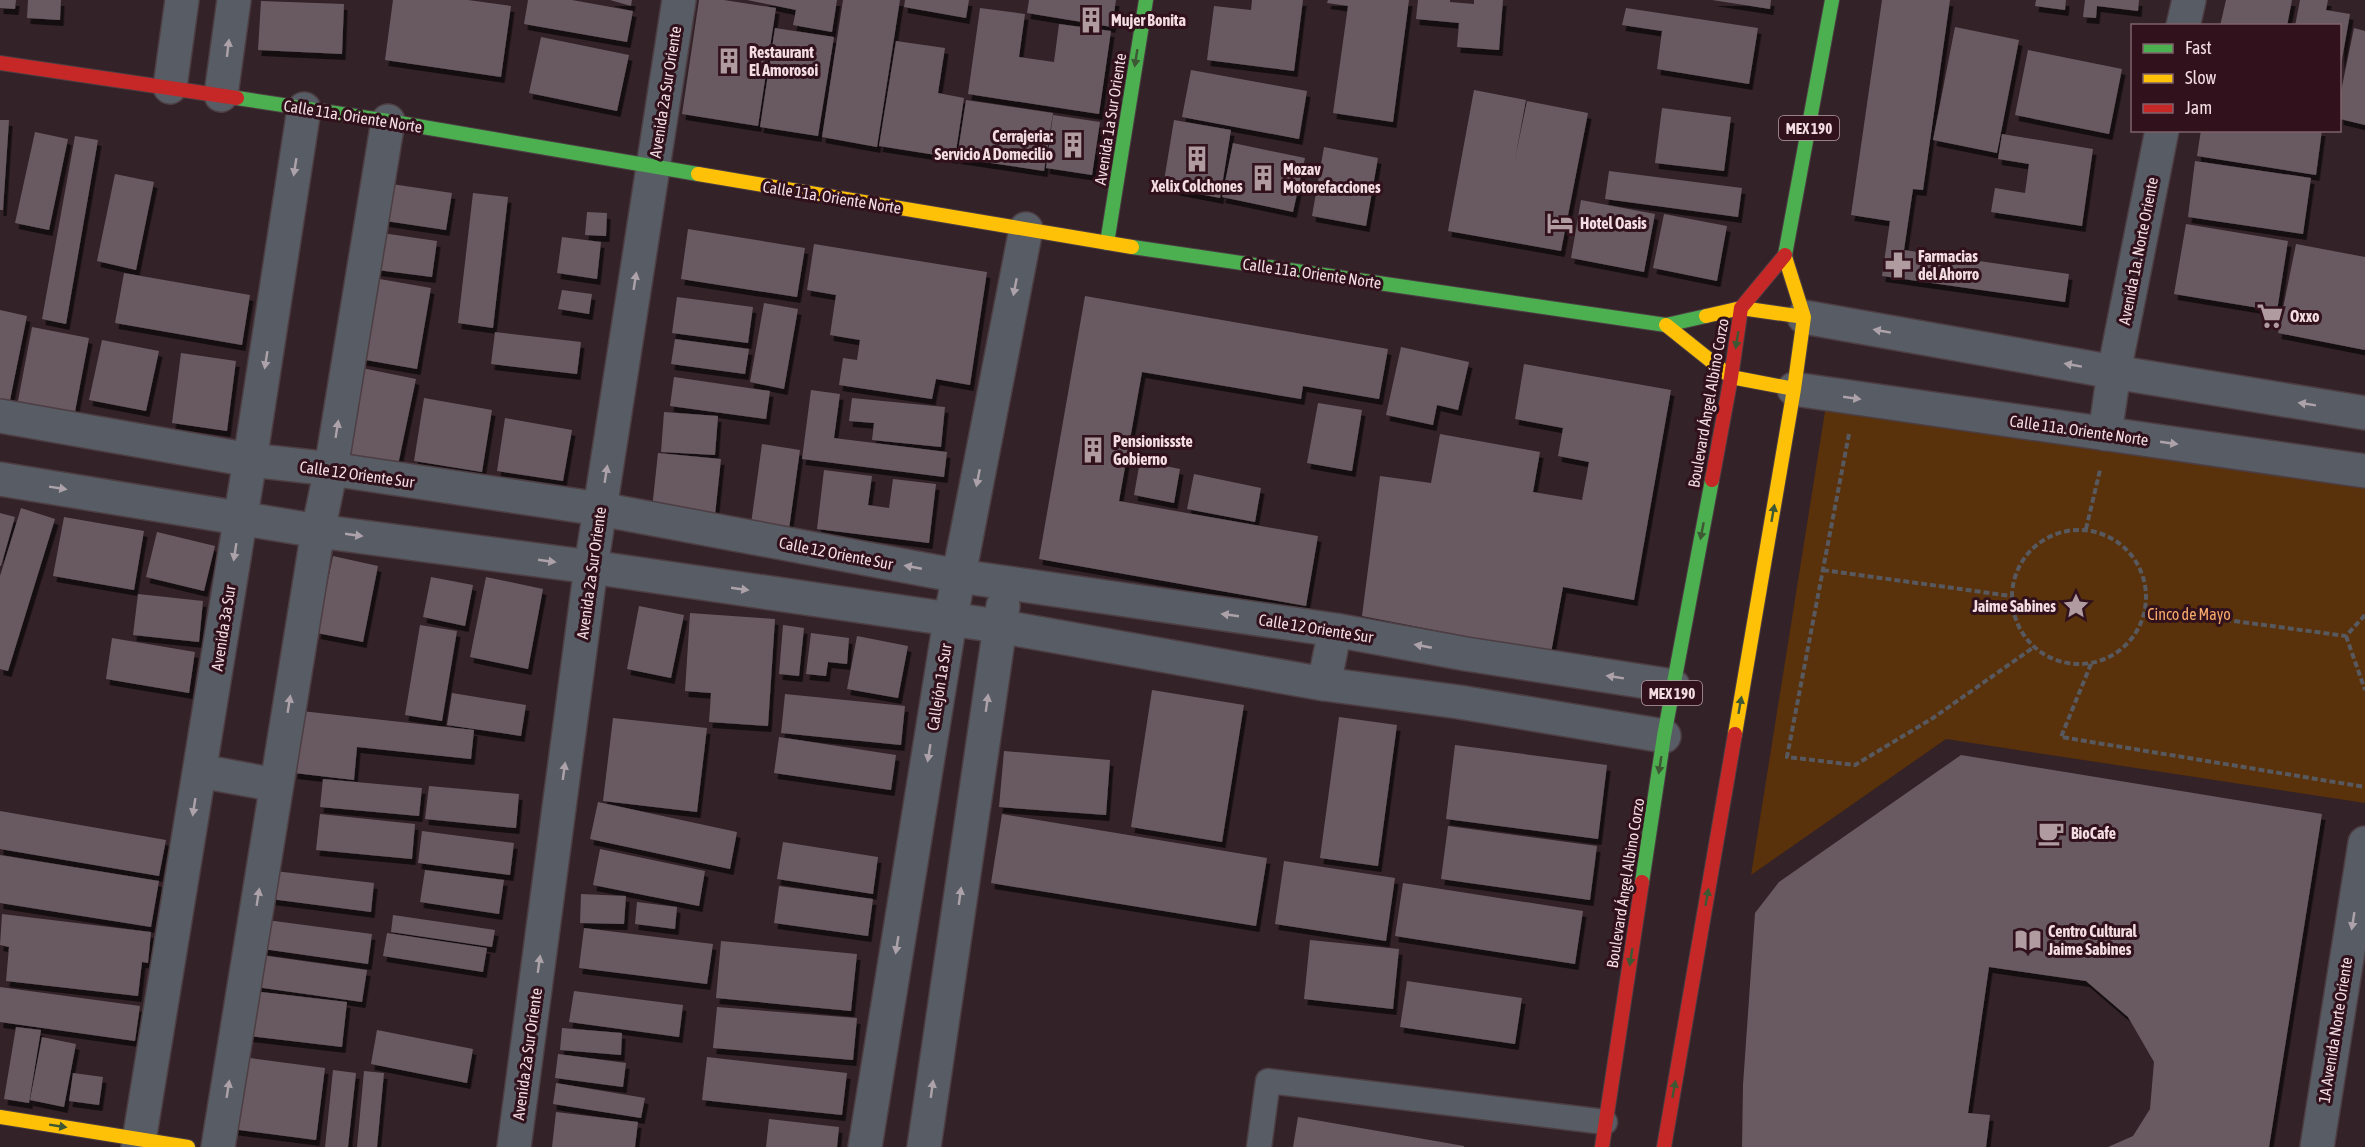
<svg xmlns="http://www.w3.org/2000/svg" width="2365" height="1147" viewBox="0 0 2365 1147" font-family="'Asap Condensed',sans-serif">
<defs>
<filter id="shadow"><feDropShadow dx="3.5" dy="6" stdDeviation="0" flood-color="#0009"/></filter>
</defs>
<rect width="100%" height="100%" fill="#332228"/>
<path fill="#59310b" d="M1827,399L2365,478V803L1946,739L1751,875Z"/>
<path fill="#685a61" filter="url(#shadow)" d="M0,0H16L15,9L0,8Z
M28,0H61L60,20L27,18Z
M393,0H468L511,6L501,77L385,60Z
M528,0H572L633,11L627,42L524,24Z
M610,0H632L631,6Z
M699,0H724L776,8L758,126L682,114Z
M747,0H837L832,32L793,25L796,10Z
M843,0H900L877,147L822,137Z
M905,0H969L966,18L904,7Z
M1029,0H1116L1112,27L1027,13Z
M1252,0H1303L1294,71L1207,60L1214,6L1251,10Z
M1328,0H1409L1393,122L1333,113L1348,6L1327,3Z
M1418,0H1450V2L1474,4V0H1503L1499,50L1457,47L1459,23L1416,19Z
M1712,0H1771L1770,9Z
M1882,0H1950L1923,190L1913,189L1904,250L2069,274L2065,302L1882,276L1890,221L1851,215Z
M2036,0H2066L2065,10L2035,6Z
M2085,0H2139L2138,11L2097,6L2096,18L2083,17Z
M2226,0H2292L2287,26H2220Z
M2300,0H2328L2326,10L2350,14L2341,65L2340,26H2295Z
M261,1L344,4L342,54L258,50Z
M980,8L1025,14L1019,57L1054,62L1059,24L1111,31L1099,114L968,94Z
M1626,8L1758,28L1749,84L1657,69L1662,31L1622,25Z
M1955,27L2019,40L1997,153L1933,140Z
M775,28L834,37L818,136L760,127Z
M2354,28L2365,31V125L2340,119V96Z
M541,37L629,55L617,111L529,93Z
M896,41L945,48L938,93L964,98L955,158L879,146Z
M2028,50L2122,69L2109,134L2015,115Z
M1191,70L1307,91L1299,139L1182,117Z
M1474,90L1526,100L1515,159L1527,101L1588,113L1561,251L1448,231Z
M966,100L1053,113L1044,171L957,158Z
M1662,108L1731,117L1724,171L1655,163Z
M1053,115L1100,122L1092,175L1046,168Z
M0,120H9L3,210H0Z
M1174,120L1231,130L1220,198L1163,187Z
M2201,130H2322L2316,175L2197,156Z
M35,132L68,139L49,230L15,223Z
M2002,134L2093,149L2082,226L1991,212L1995,188L2025,193L2029,164L1998,159Z
M75,136L98,140L66,324L42,319Z
M1233,143L1305,158L1293,212L1222,197Z
M1324,147L1378,158L1366,226L1312,216Z
M2195,161L2311,178L2303,234L2188,217Z
M1609,171L1742,188L1738,217L1605,199Z
M115,174L154,182L136,270L97,261Z
M385,183L452,193L446,230L379,220Z
M473,193L508,197L493,328L458,323Z
M1581,200L1655,214L1644,272L1571,258Z
M587,212L607,213L606,236L585,235Z
M1664,214L1727,226L1717,281L1653,268Z
M2186,224L2288,241L2277,311L2174,294Z
M688,229L805,248L797,297L681,279Z
M382,233L437,241L432,277L377,270Z
M562,237L601,242L597,279L557,273Z
M814,244L987,272L970,385L936,379L932,399L839,385L843,358L857,360L860,340L830,335L836,295L807,290Z
M2296,244L2365,257V350L2278,333Z
M124,273L250,295L242,345L115,323Z
M374,278L431,288L417,369L360,359Z
M562,290L592,294L589,314L558,309Z
M1085,296L1388,349L1379,399L1303,386L1301,399L1142,372L1119,501L1318,536L1306,606L1039,559Z
M677,297L753,307L748,343L672,333Z
M764,303L798,309L784,389L750,382Z
M0,310L27,316L9,405L0,403Z
M32,327L89,338L74,417L17,406Z
M495,332L581,342L577,374L491,364Z
M675,339L749,349L745,374L671,364Z
M102,340L159,351L146,411L89,400Z
M1401,347L1469,362L1458,410L1437,405L1433,425L1386,415Z
M181,353L236,361L227,431L172,423Z
M1524,364L1671,390L1634,600L1563,587L1551,653L1362,616L1380,476L1431,483L1440,434L1540,452L1533,492L1582,500L1589,462L1558,456L1563,428L1515,419Z
M357,367L416,379L398,465L338,452Z
M674,377L770,391L766,419L670,406Z
M811,390L840,394L834,438L947,452L944,477L802,459Z
M424,398L492,410L482,472L414,461Z
M852,398L945,407L941,447L872,440L874,423L849,421Z
M1318,403L1362,410L1352,471L1307,463Z
M664,412L718,416L715,455L661,452Z
M505,418L572,430L563,481L497,471Z
M762,444L800,450L789,529L751,524Z
M658,453L721,459L715,515L652,509Z
M1140,461L1180,469L1174,503L1134,495Z
M824,470L872,476L868,505L889,508L893,479L936,484L929,543L817,529Z
M1194,474L1261,488L1255,522L1187,509Z
M21,508L55,519L8,671L0,669V576Z
M0,513L15,517L1,566H0Z
M64,517L144,531L134,590L53,576Z
M157,532L215,546L204,591L146,577Z
M333,556L378,566L363,642L317,633Z
M431,577L473,585L465,626L423,617Z
M486,577L543,589L528,669L470,657Z
M138,594L203,601L199,642L133,635Z
M639,606L684,615L671,678L627,669Z
M690,613L775,619L768,726L709,722L711,693L685,691Z
M420,625L457,631L442,721L405,715Z
M783,625L804,628L799,676L779,674Z
M811,633L849,638L847,664L828,662L826,676L806,674Z
M857,636L908,646L898,698L847,689Z
M112,638L195,652L189,693L106,679Z
M1152,690L1244,705L1222,842L1131,827Z
M452,693L526,705L521,736L447,725Z
M785,694L905,706L901,745L781,733Z
M301,711L474,730L471,759L357,747L354,780L294,773Z
M1339,717L1397,725L1378,866L1320,858Z
M613,718L707,728L697,812L603,801Z
M779,737L896,755L891,790L774,773Z
M1455,745L1607,765L1598,839L1446,819Z
M1004,751L1110,760L1106,815L999,807Z
M1961,755L2322,814L2269,1147H2108L2133,1136L2150,1109L2154,1062L2128,1017L2086,981L1989,967L1968,1113L1990,1115L1986,1147H1742L1743,1085L1755,913L1779,882Z
M323,779L422,788L419,816L320,807Z
M429,786L519,794L516,828L425,819Z
M598,802L737,832L730,869L590,839Z
M0,811L166,840L159,876L0,849Z
M320,814L415,824L412,859L316,850Z
M1002,814L1267,858L1256,926L991,883Z
M1448,826L1597,846L1590,900L1441,879Z
M422,831L514,843L510,875L418,863Z
M783,842L878,857L873,894L777,879Z
M600,849L705,871L699,906L593,885Z
M0,855L159,881L151,927L0,903Z
M1284,861L1395,878L1386,941L1275,924Z
M267,870L374,883L371,912L263,898Z
M425,870L504,880L499,914L420,902Z
M1403,883L1583,911L1575,964L1395,936Z
M779,886L873,899L868,936L774,923Z
M581,894L626,896L624,924L580,923Z
M637,902L677,907L675,929L635,924Z
M2,914L151,932L148,963L142,962L138,996L6,981L9,947L0,945Z
M393,915L495,930L492,947L391,932Z
M267,920L372,934L368,964L263,949Z
M584,928L713,944L707,984L579,968Z
M387,933L487,948L483,972L383,956Z
M1310,940L1399,949L1393,1009L1304,999Z
M721,941L857,954L851,1011L716,998Z
M261,955L367,970L362,1002L256,987Z
M1407,981L1522,998L1515,1044L1400,1027Z
M0,987L140,1006L135,1041L0,1022Z
M253,991L347,1002L342,1047L248,1036Z
M574,991L683,1005L679,1037L569,1022Z
M717,1007L857,1018L853,1060L713,1048Z
M16,1027L41,1030L29,1103L4,1099Z
M562,1028L622,1033L621,1055L560,1050Z
M377,1030L473,1049L467,1083L371,1064Z
M42,1037L76,1044L64,1107L30,1100Z
M558,1054L626,1063L623,1087L555,1078Z
M242,1057L325,1068L316,1140L232,1129Z
M707,1057L847,1073L842,1115L702,1100Z
M333,1070L356,1073L348,1147H325Z
M364,1071L384,1073L377,1147H357Z
M73,1073L103,1077L99,1105L69,1101Z
M556,1083L645,1098L641,1118L553,1104Z
M556,1112L638,1122L635,1147H552Z
M1298,1117L1464,1146V1147H1293Z
M769,1119L839,1127L837,1147H766Z"/>
<g fill="none" stroke-linecap="round" stroke-linejoin="round">
<g stroke="#4c3e43" stroke-width="27">
<path id="lane" d="M1259,1147L1268,1081L1605,1122"/>
</g>
<g stroke="#4c3e43" stroke-width="36">
<path id="street" d="M2183,26L2189,0
M170,87L182,0
M221,95L234,0
M1804,317L2114,372L2365,413
M1794,389L2365,471
M0,416L250,460L331,469L600,509L959,576L1335,630L1466,654L1673,686
M2105,434L2114,372L2162,130
M0,479L318,531L591,567L998,626L1324,684L1459,702L1664,736
M1324,684L1335,630
M200,771L276,785
M138,1147L250,460L304,109
M218,1147L318,531L331,469L388,121
M514,1147L591,567L679,0
M865,1147L950,621L1026,229
M924,1147L1003,606
M2317,1147L2365,843"/>
</g>
<g stroke="#4c3e43" stroke-width="16">
<path id="fast" d="M237,98L388,121L698,174
M1107,243L1146,0
M1132,247L1666,325L1706,316
M1786,260L1785,255L1832,0
M1642,882L1664,736L1712,480"/>
</g>
<g stroke="#4c3e43" stroke-width="16">
<path id="slow" d="M698,174L1132,247
M1706,316L1741,308L1804,317
M1666,325L1731,377L1794,389
M1735,734L1794,389L1804,317L1786,260
M0,1117L188,1147"/>
</g>
<g stroke="#4c3e43" stroke-width="16">
<path id="jam" d="M0,63L237,98
M1712,480L1731,377L1741,308L1785,255
M1602,1147L1642,882
M1664,1147L1735,734"/>
</g>
<path stroke="#58595f" stroke-width="4" stroke-dasharray="6 3" stroke-linecap="butt" d="M1849,434L1787,757L1855,765L1933,718L2034,647
M2086,529L2100,470
M2012 597a67 67 0 1 1 134 0a67 67 0 1 1-134 0Z
M1823,570L2011,596
M2145,609L2346,636L2365,615
M2346,636L2365,690
M2091,664L2061,737L2365,787"/>
<use href="#lane" stroke="#585c64" stroke-width="24"/>
<use href="#street" stroke="#585c64" stroke-width="33"/>
<use href="#fast" stroke="#4caf50" stroke-width="14"/>
<use href="#slow" stroke="#ffc107" stroke-width="14"/>
<use href="#jam" stroke="#c62828" stroke-width="14"/>
</g>
<defs><path id="oneway-solid" d="M-6-.8H1V-3.2L6.5 0L1 3.2V.8H-6Z" transform="scale(1.5)"/></defs>
<g fill="#ada2a9">
<use href="#oneway-solid" transform="translate(228 48) rotate(-83)"/>
<use href="#oneway-solid" transform="translate(295 167) rotate(99)"/>
<use href="#oneway-solid" transform="translate(635 281) rotate(-81)"/>
<use href="#oneway-solid" transform="translate(1015 287) rotate(101)"/>
<use href="#oneway-solid" transform="translate(1882 331) rotate(-170)"/>
<use href="#oneway-solid" transform="translate(266 360) rotate(99)"/>
<use href="#oneway-solid" transform="translate(2073 365) rotate(-170)"/>
<use href="#oneway-solid" transform="translate(1852 398) rotate(8)"/>
<use href="#oneway-solid" transform="translate(2307 404) rotate(-171)"/>
<use href="#oneway-solid" transform="translate(337 429) rotate(-81)"/>
<use href="#oneway-solid" transform="translate(2169 443) rotate(8)"/>
<use href="#oneway-solid" transform="translate(606 474) rotate(-81)"/>
<use href="#oneway-solid" transform="translate(978 478) rotate(101)"/>
<use href="#oneway-solid" transform="translate(58 488) rotate(9)"/>
<use href="#oneway-solid" transform="translate(354 535) rotate(8)"/>
<use href="#oneway-solid" transform="translate(235 552) rotate(99)"/>
<use href="#oneway-solid" transform="translate(547 561) rotate(8)"/>
<use href="#oneway-solid" transform="translate(913 567) rotate(-169)"/>
<use href="#oneway-solid" transform="translate(740 589) rotate(8)"/>
<use href="#oneway-solid" transform="translate(1230 615) rotate(-172)"/>
<use href="#oneway-solid" transform="translate(1423 646) rotate(-169)"/>
<use href="#oneway-solid" transform="translate(1615 677) rotate(-171)"/>
<use href="#oneway-solid" transform="translate(987 703) rotate(-82)"/>
<use href="#oneway-solid" transform="translate(289 704) rotate(-81)"/>
<use href="#oneway-solid" transform="translate(929 753) rotate(99)"/>
<use href="#oneway-solid" transform="translate(564 771) rotate(-82)"/>
<use href="#oneway-solid" transform="translate(194 807) rotate(99)"/>
<use href="#oneway-solid" transform="translate(960 896) rotate(-82)"/>
<use href="#oneway-solid" transform="translate(258 897) rotate(-81)"/>
<use href="#oneway-solid" transform="translate(2353 921) rotate(99)"/>
<use href="#oneway-solid" transform="translate(897 945) rotate(99)"/>
<use href="#oneway-solid" transform="translate(539 964) rotate(-82)"/>
<use href="#oneway-solid" transform="translate(228 1089) rotate(-81)"/>
<use href="#oneway-solid" transform="translate(932 1089) rotate(-82)"/>
</g>
<g fill="#3d5833">
<use href="#oneway-solid" transform="translate(1136 58) rotate(99)"/>
<use href="#oneway-solid" transform="translate(1737 340) rotate(99)"/>
<use href="#oneway-solid" transform="translate(1773 513) rotate(-80)"/>
<use href="#oneway-solid" transform="translate(1702 531) rotate(101)"/>
<use href="#oneway-solid" transform="translate(1740 705) rotate(-80)"/>
<use href="#oneway-solid" transform="translate(1660 765) rotate(99)"/>
<use href="#oneway-solid" transform="translate(1707 897) rotate(-80)"/>
<use href="#oneway-solid" transform="translate(1631 957) rotate(99)"/>
<use href="#oneway-solid" transform="translate(1674 1089) rotate(-80)"/>
<use href="#oneway-solid" transform="translate(58 1126) rotate(9)"/>
</g>
<defs>
<g id="building-bare" transform="scale(2.07)"><path d="M-4-6H4V6H1V3H-1V6H-4ZM-2.5-4.3h1.7v1.8h-1.7ZM.8-4.3h1.7v1.8H.8ZM-2.5-1h1.7V.8h-1.7ZM.8-1h1.7V.8H.8Z" fill="#b09ba1" stroke="#30111c" stroke-width="2.5" paint-order="stroke"/></g>
<g id="hotel-bare" transform="scale(2.07)"><path d="M-6-4.5h1.5V1H6V5H4.5V3h-9V5H-6ZM-4 0a1.8 1.8 0 1 1 3.6 0ZM.5 0V-2.5h3Q6-2.5 6 0Z" fill="#b09ba1" stroke="#30111c" stroke-width="2.5" paint-order="stroke"/></g>
<g id="pharmacy-bare" transform="scale(2.07)"><path d="M-2-6h4v4h4v4h-4v4h-4v-4h-4v-4h4Z" fill="#b09ba1" stroke="#30111c" stroke-width="2.5" paint-order="stroke"/></g>
<g id="supermarket-bare" transform="scale(2.07)"><path d="M-6-5.5h2.5l.6 2H6L4.5 2H-2.5L-4.4-4H-6ZM-1.5 3.2a1.3 1.3 0 1 0 .1 0ZM3 3.2a1.3 1.3 0 1 0 .1 0Z" fill="#b09ba1" stroke="#30111c" stroke-width="2.5" paint-order="stroke"/></g>
<g id="sight-bare" transform="scale(2.07)"><path d="M0-6L1.8-2.2L6-1.7L2.9 1.2L3.7 5.4L0 3.3L-3.7 5.4L-2.9 1.2L-6-1.7L-1.8-2.2Z" fill="#b09ba1" stroke="#30111c" stroke-width="2.5" paint-order="stroke"/></g>
<g id="cafe-bare" transform="scale(2.07)"><path d="M-5.5-4.5H6V0H3Q3 3.5 0 3.5H-2.5Q-5.5 3.5-5.5 0ZM3-3.2v2h1.7v-2ZM-6 4.5H4V6H-6Z" fill="#b09ba1" stroke="#30111c" stroke-width="2.5" paint-order="stroke"/></g>
<g id="library-bare" transform="scale(2.07)"><path d="M-6-4Q-3-5.5-.7-3.5V5Q-3 3-6 4ZM6-4Q3-5.5 .7-3.5V5Q3 3 6 4Z" fill="#b09ba1" stroke="#30111c" stroke-width="2.5" paint-order="stroke"/></g>
</defs>
<g fill-rule="evenodd">
<use href="#building-bare" x="1091" y="20"/>
<use href="#building-bare" x="729" y="61"/>
<use href="#building-bare" x="1073" y="145"/>
<use href="#building-bare" x="1197" y="159"/>
<use href="#building-bare" x="1263" y="178"/>
<use href="#hotel-bare" x="1560" y="223"/>
<use href="#pharmacy-bare" x="1898" y="265"/>
<use href="#supermarket-bare" x="2270" y="316"/>
<use href="#building-bare" x="1093" y="450"/>
<use href="#sight-bare" x="2076" y="606"/>
<use href="#cafe-bare" x="2051" y="833"/>
<use href="#library-bare" x="2028" y="940"/>
</g>
<g text-anchor="middle" dominant-baseline="central" stroke-width="6" stroke-linejoin="round" paint-order="stroke">
<g fill="#30111c" stroke="#b89fa7" stroke-width="1.5">
<rect x="1779" y="116" width="60" height="24" rx="4.5"/>
<rect x="1642" y="681" width="60" height="24" rx="4.5"/>
</g>
<g font-size="15" font-weight="bold" fill="#f3dce2">
<text x="1809" y="128">MEX 190</text>
<text x="1672" y="693">MEX 190</text>
</g>
<g font-size="16" font-weight="bold" fill="#f3dce2" stroke="#30111c" text-anchor="start">
<text x="1111" y="20">Mujer Bonita</text>
<text x="749" y="52">Restaurant<tspan x="749" dy="18">El Amorosoi</tspan></text>
<text x="1053" y="136" text-anchor="end">Cerrajeria:<tspan x="1053" dy="18">Servicio A Domecilio</tspan></text>
<text x="1283" y="169">Mozav<tspan x="1283" dy="18">Motorefacciones</tspan></text>
<text x="1197" y="186" text-anchor="middle">Xelix Colchones</text>
<text x="1580" y="223">Hotel Oasis</text>
<text x="1918" y="256">Farmacias<tspan x="1918" dy="18">del Ahorro</tspan></text>
<text x="2290" y="316">Oxxo</text>
<text x="1113" y="441">Pensionissste<tspan x="1113" dy="18">Gobierno</tspan></text>
<text x="2056" y="606" text-anchor="end">Jaime Sabines</text>
<text x="2071" y="833">BioCafe</text>
<text x="2048" y="931">Centro Cultural<tspan x="2048" dy="18">Jaime Sabines</tspan></text>
</g>
<g font-size="16" fill="#f3dce2" stroke="#30111c">
<text transform="translate(665 92) rotate(-81)">Avenida 2a Sur Oriente</text>
<text transform="translate(353 116) rotate(9)">Calle 11a. Oriente Norte</text>
<text transform="translate(1110 119) rotate(-81)">Avenida 1a Sur Oriente</text>
<text transform="translate(832 197) rotate(9)">Calle 11a. Oriente Norte</text>
<text transform="translate(2138 251) rotate(-79)">Avenida 1a. Norte Oriente</text>
<text transform="translate(1312 273) rotate(8)">Calle 11a. Oriente Norte</text>
<text transform="translate(1708 403) rotate(-80)">Boulevard Ángel Albino Corzo</text>
<text transform="translate(2079 430) rotate(8)">Calle 11a. Oriente Norte</text>
<text transform="translate(357 474) rotate(8)">Calle 12 Oriente Sur</text>
<text transform="translate(836 553) rotate(11)">Calle 12 Oriente Sur</text>
<text transform="translate(591 573) rotate(-82)">Avenida 2a Sur Oriente</text>
<text transform="translate(223 628) rotate(-81)">Avenida 3a Sur</text>
<text transform="translate(1316 628) rotate(9)">Calle 12 Oriente Sur</text>
<text transform="translate(939 687) rotate(-81)">Callejón 1a Sur</text>
<text transform="translate(1625 883) rotate(-81)">Boulevard Ángel Albino Corzo</text>
<text transform="translate(2335 1030) rotate(-81)">1A Avenida Norte Oriente</text>
<text transform="translate(527 1054) rotate(-82)">Avenida 2a Sur Oriente</text>
</g>
<g font-size="16" fill="#f8aa6b" stroke="#30111c">
<text x="2189" y="614">Cinco de Mayo</text>
</g>
</g>
<rect x="2131" y="24" width="210" height="108" fill="#30111c" stroke="#7e626b" stroke-width="1.5"/>
<rect x="2143" y="44" width="30" height="9" fill="#4caf50" stroke="#7e626b" stroke-width="1.5"/>
<text x="2185" y="54" font-size="18" fill="#f3dce2">Fast</text>
<rect x="2143" y="74" width="30" height="9" fill="#ffc107" stroke="#7e626b" stroke-width="1.5"/>
<text x="2185" y="84" font-size="18" fill="#f3dce2">Slow</text>
<rect x="2143" y="104" width="30" height="9" fill="#c62828" stroke="#7e626b" stroke-width="1.5"/>
<text x="2185" y="114" font-size="18" fill="#f3dce2">Jam</text>
</svg>
